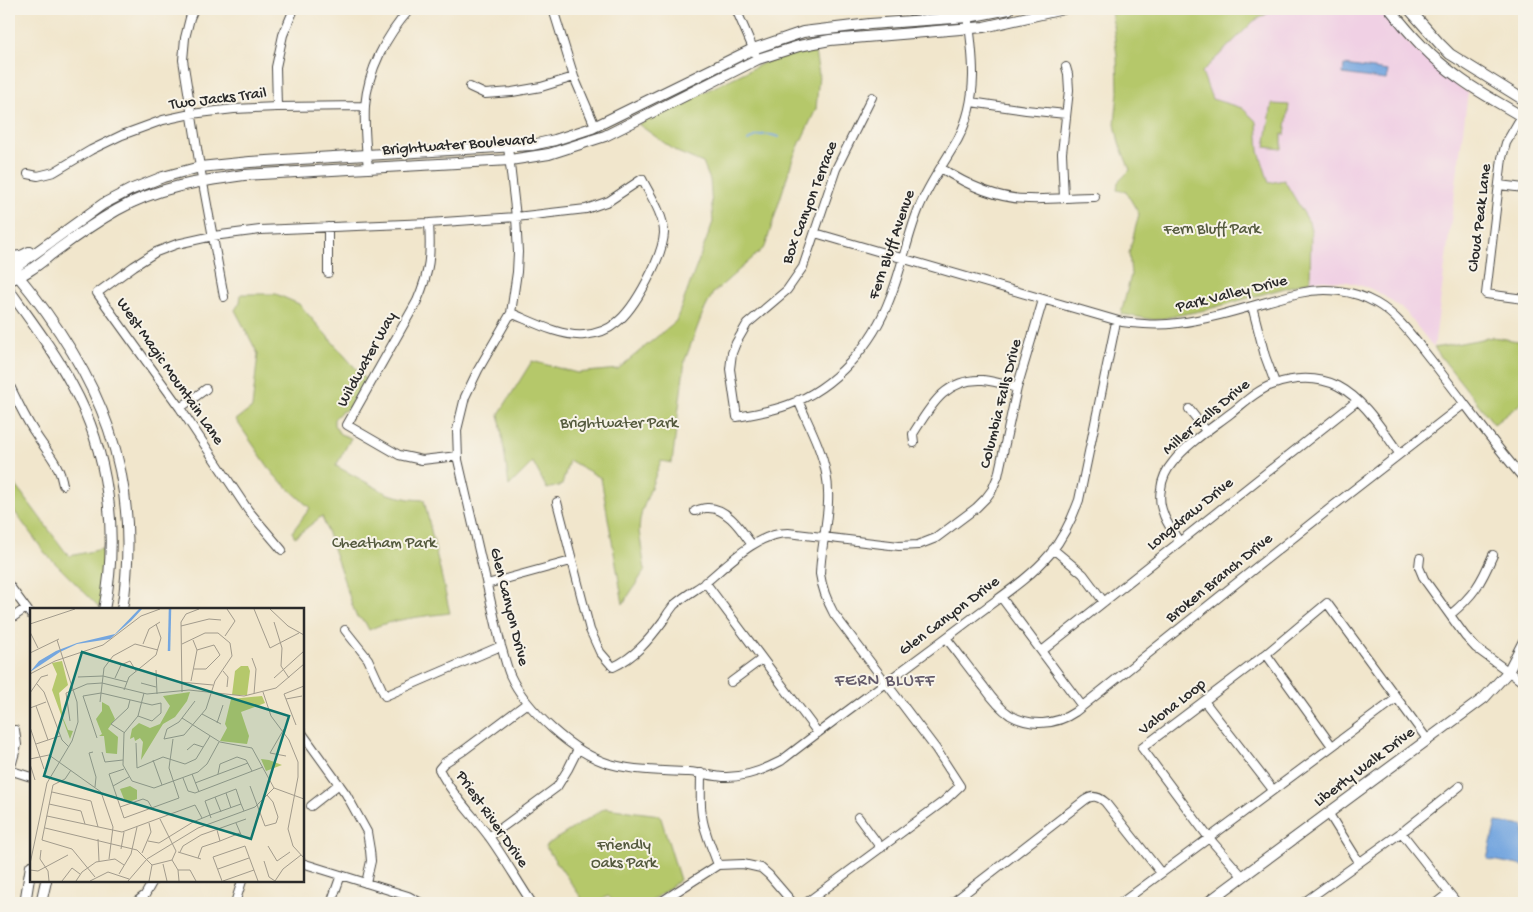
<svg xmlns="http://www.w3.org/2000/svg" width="1533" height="912" viewBox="0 0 1533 912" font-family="'Gochi Hand',sans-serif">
<rect width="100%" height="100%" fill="#f7f3e8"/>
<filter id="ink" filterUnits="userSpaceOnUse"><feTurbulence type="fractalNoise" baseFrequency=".02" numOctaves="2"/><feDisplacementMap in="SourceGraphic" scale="10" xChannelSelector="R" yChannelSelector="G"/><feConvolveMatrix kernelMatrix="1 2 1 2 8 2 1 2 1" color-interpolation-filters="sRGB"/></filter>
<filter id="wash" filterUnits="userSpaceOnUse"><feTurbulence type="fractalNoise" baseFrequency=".0096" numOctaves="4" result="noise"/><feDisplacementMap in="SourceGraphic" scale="20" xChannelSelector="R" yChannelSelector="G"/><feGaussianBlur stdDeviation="1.12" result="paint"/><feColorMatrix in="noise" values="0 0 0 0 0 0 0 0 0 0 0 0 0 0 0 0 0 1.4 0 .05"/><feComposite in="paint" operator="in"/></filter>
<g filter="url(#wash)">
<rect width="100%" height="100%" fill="#f1e6cc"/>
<path fill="#f0d0e4" d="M1275,9H1380L1412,47L1445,77L1468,93L1434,348L1405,311L1381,294L1369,288L1348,282L1325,280L1311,281V230L1269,183L1259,151L1257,122L1242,108L1212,99L1202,72L1254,20Z"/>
<path fill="#b5c86b" stroke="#707a4b" d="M1111,9H1275L1254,21L1202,72L1212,99L1242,108L1257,122L1259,151L1269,183L1284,180L1309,222L1311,230L1310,281L1205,310L1155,320L1121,314L1131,275L1129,253L1139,214L1126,192L1117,190L1118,182L1130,170L1119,143L1115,124L1118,92L1117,56Z
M814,47L819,74L816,109L793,158L765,247L713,293L702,315L685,360L672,463L661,461L642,511L640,520L639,531L645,570L623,604L601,478L569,460L562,485L547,489L533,462L509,486L499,414L532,361L577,373L618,369L676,321L713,222L710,180L703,163L677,152L638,124L768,61Z
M1272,104L1289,105L1285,135L1282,134V149L1265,147Z
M241,294H276L299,304L365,379L348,409L341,412L334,419V425L340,434L351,438L336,466L388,494L409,499L424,500L450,613C427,616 389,619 369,630L365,622L356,616L322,516L295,537L292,532L310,508L274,475L236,420L252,408L258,354L235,310L240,302Z
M1493,337L1524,342V401L1494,424L1434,348Z
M9,476L64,550L70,556L102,549L106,565L100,608L45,553L9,504Z
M605,808L660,815L680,880L649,903H615L608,896L596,903H585L545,846Z"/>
<path fill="#74a6df" stroke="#506885" d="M1344,65L1388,71L1386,80L1343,74Z
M1496,822L1524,826V866L1487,859Z"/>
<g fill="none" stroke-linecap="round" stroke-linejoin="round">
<path stroke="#74a6df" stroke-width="2" d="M748,141C757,134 768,133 779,137"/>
</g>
</g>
<g filter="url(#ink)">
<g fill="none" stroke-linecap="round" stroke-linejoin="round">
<g stroke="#494743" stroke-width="10">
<path id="minor" d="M194,9L190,18L185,38L183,60L200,167L224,297
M553,9L574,77L595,126
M736,9L755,53
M470,87L485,94L512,92L541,87L574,77
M872,97L836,169L803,267L787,290L747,324L736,343L732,353L730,369L737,417C754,414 772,411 788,405C835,388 873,344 890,298C902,269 907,237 919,208C929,183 945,162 958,139C980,97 973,53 967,9
M971,102L1026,110L1066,114
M277,107L276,67L283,35L294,9
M1524,112L1506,143L1502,158L1486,294L1524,299
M508,147L516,217L518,252L517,272L511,313L478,370L465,397L457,430L458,460L501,646C504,655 506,665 510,675C526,710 573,753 610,764C636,771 663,771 689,772C701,773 712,776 723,777C743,778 764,770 781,761C844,712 908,667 971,619C998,598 1028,580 1050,554C1063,538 1072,519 1079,500L1116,322
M368,168C366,149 364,125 365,106C368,70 386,36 410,9
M941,168C967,185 997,199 1028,199C1050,200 1073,197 1095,197
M28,174L38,176L54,172L91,150L122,135L163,120L191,114L234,109L277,107L365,106
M1499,185L1524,188
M1064,198L1062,153L1069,90L1068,74L1066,67
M429,223C431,255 430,271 417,301L347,425L399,455L422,460L458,456
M815,233L1122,322C1140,324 1159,326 1178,323C1219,318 1259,303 1299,293C1325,287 1353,290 1376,303C1399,316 1415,340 1431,360C1462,399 1491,441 1524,479
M328,273V227
M1252,306L1265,356L1275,383
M9,384C17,401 25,418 35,433C46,451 60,464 63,485
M798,400C808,424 821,447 826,473C833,506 821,541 820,574C822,588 827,601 834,614L936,749L960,786L944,801L806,903
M180,408L206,389
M1189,409L1207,432
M914,443L913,434C930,407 945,378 983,380C994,381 1006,385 1017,388
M557,502L590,630L600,652L613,667C635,657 649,640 663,621C666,616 670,610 674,605C683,597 695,590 705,583C728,564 757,533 788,533L899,546L918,545L936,538L976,508L986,498L992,490L998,476L1017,388L1043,300
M695,511C698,510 703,508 706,508C727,506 742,531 752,545
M1179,541C1168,525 1157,509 1161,489C1162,479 1167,469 1173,462C1188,443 1213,427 1231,413C1244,403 1257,390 1272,385C1293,377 1318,376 1338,386C1365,400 1382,430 1399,453
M1053,549L1083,574L1104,602
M282,550L248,510L180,408L97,293L134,266L156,252L177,244L213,236L260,230L429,223L516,217L586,209L609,201L642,179C650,195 664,215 664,233C663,256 635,309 616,323C608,330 595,334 584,335C561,337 533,322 511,313
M1420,558L1419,567L1424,579L1465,636L1476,648L1524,683
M705,582L818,733
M487,584L571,561
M9,585L31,615
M1001,597L1082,706
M1450,615C1474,595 1481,583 1493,555
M9,620L26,608
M345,630L368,659L385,696L501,646
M946,638C959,654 971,671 984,687C991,697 999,708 1010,715C1030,727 1056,725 1075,712L1333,506L1464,404
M1042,651L1357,401
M1266,654L1332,746
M731,682L762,659
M1397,698L1209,838L1142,748L1266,654L1327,603L1427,739
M1204,701L1273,790
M527,703L463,751L444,763L439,769C452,795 473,815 490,838C505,859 518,882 532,903
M302,733L346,794L367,832L370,850L371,861L366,883
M9,770L31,777
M10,770L17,745L15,730
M701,773C701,793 699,813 706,832C709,843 714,853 718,865
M311,806L339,784
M1329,814L1359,862
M858,817L881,848
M1401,832L1457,903
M489,837L557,787L568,769L578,749
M302,863L408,896L421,903
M135,903L145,895L153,881
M235,903L242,881
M331,903L341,875
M659,903L718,865L743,864L761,868L769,875L793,903
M952,903L1085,800C1092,795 1098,796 1105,802L1161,873
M1121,903L1209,838L1243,877
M1303,903L1406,829L1460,786
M1436,903L1449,893"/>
</g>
<g stroke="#494743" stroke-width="12">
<path id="tertiary" d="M1390,9C1410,34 1431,58 1458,77C1479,93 1502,104 1524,118
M1409,9L1439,43L1450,54L1524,100
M9,255C16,258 23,256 29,252
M15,272C100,375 144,474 122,610
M9,274L13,269L103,204L130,190L163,177L200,167L250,162L532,145L555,140L592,128L753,49L803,32L870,24L968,17L1009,9
M9,280C27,275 42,261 57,250C76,236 96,222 117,210C157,187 200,181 244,175L510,160L549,154L605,136L758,59L799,46L830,40L984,27L1063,9
M9,290C31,321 54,351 72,385C109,452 119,534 104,610
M25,903L31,866
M41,903L46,881
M1207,903L1484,698L1508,672L1524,641"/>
</g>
<use href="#minor" stroke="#fff" stroke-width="8"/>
<use href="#tertiary" stroke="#fff" stroke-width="10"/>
</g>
</g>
<g text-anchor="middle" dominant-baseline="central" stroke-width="4" stroke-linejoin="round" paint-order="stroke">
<g font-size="16" fill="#2b2b2b" stroke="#f7f3e8">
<text transform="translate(218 100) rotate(-7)">Two Jacks Trail</text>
<text transform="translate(459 146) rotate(-4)">Brightwater Boulevard</text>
<text transform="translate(811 203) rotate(-69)">Box Canyon Terrace</text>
<text transform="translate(1481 218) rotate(-83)">Cloud Peak Lane</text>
<text transform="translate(893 245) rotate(-71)">Fern Bluff Avenue</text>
<text transform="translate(1232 295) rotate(-14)">Park Valley Drive</text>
<text transform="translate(368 360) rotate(-61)">Wildwater Way</text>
<text transform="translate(169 372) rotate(55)">West Magic Mountain Lane</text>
<text transform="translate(1002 404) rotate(-76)">Columbia Falls Drive</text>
<text transform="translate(1207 418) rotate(-40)">Miller Falls Drive</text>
<text transform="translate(1191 515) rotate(-39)">Longdraw Drive</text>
<text transform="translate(1220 579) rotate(-39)">Broken Branch Drive</text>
<text transform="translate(508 607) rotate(76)">Glen Canyon Drive</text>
<text transform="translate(950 617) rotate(-37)">Glen Canyon Drive</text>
<text transform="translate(1173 708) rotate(-38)">Valona Loop</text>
<text transform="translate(1365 768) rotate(-37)">Liberty Walk Drive</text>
<text transform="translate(491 820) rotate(55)">Priest River Drive</text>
</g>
<g font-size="16" fill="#545a3e" stroke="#f7f3e8">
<text x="1212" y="230">Fern Bluff Park</text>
<text x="619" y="424">Brightwater Park</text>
<text x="384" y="544">Cheatham Park</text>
<text x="624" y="846">Friendly<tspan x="624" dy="18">Oaks Park</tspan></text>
</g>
<g font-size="18" letter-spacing="1" fill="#655c6b" stroke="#f7f3e8">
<text x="885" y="681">FERN BLUFF</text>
</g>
</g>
<g transform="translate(30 608)">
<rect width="274" height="274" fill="#f1e6cc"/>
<path d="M32,53L38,77L29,85L33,110L38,122L43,123L40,131L22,82L27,66L22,55ZM211,58H218L220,63L217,87H202L205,63ZM160,84L157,93L145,109L133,116L111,152L113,134L110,130L105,133L104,129L100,131L102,121L109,115L120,120L130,116L140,98L133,88ZM232,88L235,95L211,104L219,128L217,136L190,133L197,120L195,116L201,91ZM72,94L79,98L85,111L78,121L88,129L87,146L76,145L74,128H69L72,126L66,111L72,103ZM231,151L239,152L252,157L236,163ZM100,178L107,182V191L99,194L94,191L90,181Z" fill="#b5c86b"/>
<path d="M109,1H112L101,13L80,31L47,36L30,44L0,64L9,53L26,43L47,35L85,26Z" fill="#74a6df"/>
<path fill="none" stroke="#74a6df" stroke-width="2.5" d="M139,43L140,1"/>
<path fill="none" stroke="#a29b8c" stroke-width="1" d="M224,1L240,40L269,25M240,1L258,18L274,27M244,14L252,40L251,58L259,70M0,16L45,1M151,18L179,11L191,12M0,24L8,40M195,28L205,13L197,1M113,36L119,21L130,14M152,36L175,25H188L200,35L202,48L185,73L176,101L154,127L134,131L137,121L149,114L165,93M0,45L29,31M222,50L226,61L224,86M164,61H176L190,47L184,37L167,42M126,62L127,86M193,63L198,69L197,79M0,66L25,53L73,37L111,8L130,1M48,69L73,68L97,74M85,70L91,57L100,53L106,63M244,70L274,43M161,73L167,42L163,32M150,74L183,77M111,75L126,79M7,76L14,84L32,132L39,139M94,82L99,69L126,47L131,30L126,16M152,84L151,14L156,6L169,1M233,84L241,108L259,132L268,154V169L258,221L263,238L274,250M0,85L11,69L18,67M114,85L108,108L94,125L93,157L102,173L124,180L168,164L177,156L189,134M256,91L272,88M70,94L74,60L83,48L105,36L128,42M6,98L18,132M0,100L16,94M172,106L191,116M152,110L190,134L222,140L244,180L274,191M40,113L36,85L57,76L72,75L117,86L159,82L214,88L246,80L274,56M187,115L193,97M266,117L254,86L274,78M0,119L14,161M254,121L240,145L256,148M95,125L81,116L98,100L100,92M67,130L53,88L71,85L122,97L131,95V105L122,113L108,108M106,135L107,160L133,149L155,156L166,151L180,128M6,136L30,128M157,142L164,136L173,139M63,144L59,145L66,169L65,179M72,144L75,154L93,152M0,151L19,147L71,184L83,219L79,251M123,152L132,177M0,156L5,172M94,161L79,166L94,210L149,190L139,160L143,131M162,166L169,184M188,166L190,156L207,149L216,152L222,163M153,170L158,183L165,185L233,159M165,175L218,155M83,178L99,169M220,178L235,218L246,215L248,209L243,194L237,187M22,184L61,193L68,219M196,185L201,200M185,189L191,204M19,196L51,203L55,216M211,196L180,207L175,193L206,181L211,196L214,203M90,199L113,191L118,193L122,200M17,208L92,224L165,197L172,210M130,211L146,243L142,252M206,215L212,229M15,220L107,242L122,257M68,231L69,253M12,232L23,177L35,171L41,162M12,232L42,241L65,269M118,233L129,235L163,214L180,207L181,210M190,233L210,225M238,238L247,253L260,244M91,241L94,224M11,242L10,251L18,263L19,273M148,244L171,251M150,244L153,238L171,227L216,211M112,245L121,224L119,215M168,250L172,239L190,233L187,222M142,252L148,262L149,273M234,253L239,269L245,273M0,256L17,175L42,133L48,114L47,94L27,32M133,256L137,273M122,257L142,252M188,261L219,250M0,262L8,263L38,247M148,262H160L166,273M89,266L101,246L107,219M32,273L42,260L50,266M46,273L52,264L66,254L85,251L94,257M60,273L78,264L99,271M98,273L117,251L168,220L225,199L244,180M119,273L122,257M192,273L183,249L215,238L228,273M193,273L224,262M245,273L253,261L271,247"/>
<path fill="#0f766e" fill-opacity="0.15" stroke="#0f766e" stroke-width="2.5" d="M52,44L259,108L221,231L14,168Z"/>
<rect width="274" height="274" fill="none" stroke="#2b2b2b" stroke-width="2.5"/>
</g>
<rect width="1533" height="912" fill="none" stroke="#f7f3e8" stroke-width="30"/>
</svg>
